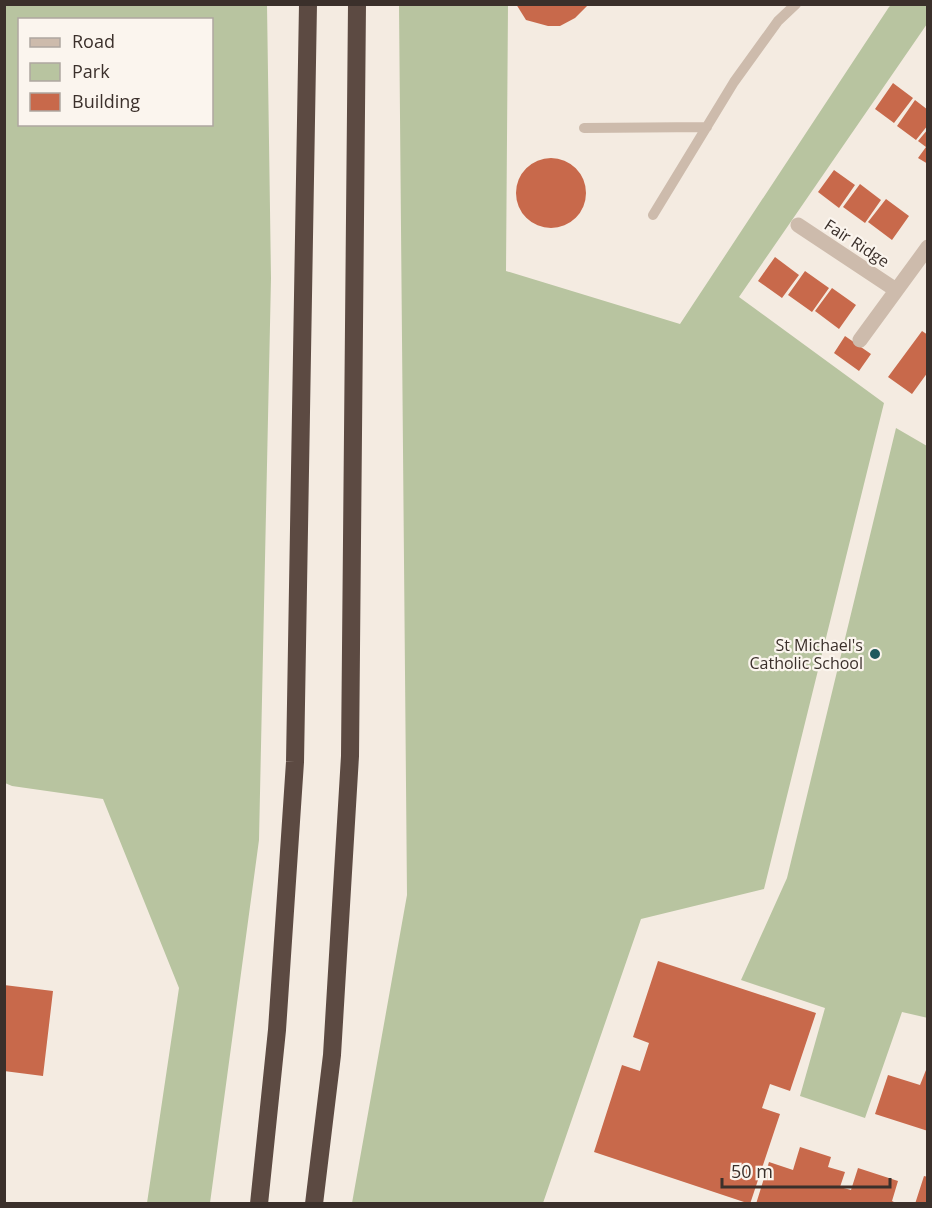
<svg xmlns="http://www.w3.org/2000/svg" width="932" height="1208" viewBox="0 0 932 1208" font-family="'Open Sans',sans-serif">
<rect width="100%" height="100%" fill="#f4ebe1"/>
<path fill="#b8c4a0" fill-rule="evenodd" d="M4,5H267L271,278L259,840L210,1203H147L179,988L103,799L12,786L5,783ZM20,20H212V124H20Z
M399,5H508L506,271L680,324L889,7L891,5H927V24L739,297L884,403L764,889L641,919L543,1203H352L407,895Z
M896,428L927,446L928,1018L902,1012L865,1118L800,1096L825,1008L741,980L787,878Z"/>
<path fill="#c8694b" d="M516,4H589L575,18L560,26H548L526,20Z
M893,83L913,98L894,123L875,109Z
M915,100L928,110V125L916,140L897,126Z
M928,129V164L918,158L926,147L918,141Z
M516 193a35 35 0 1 1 70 0a35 35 0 1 1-70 0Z
M834,170L855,185L839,208L818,192Z
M860,184L881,200L865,223L843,207Z
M886,199L909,216L892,240L868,222Z
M775,257L799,275L782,298L758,281Z
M805,271L829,288L812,312L788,295Z
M832,288L856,305L839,329L815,311Z
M922,331L928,335V372L912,394L888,377Z
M845,336L871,354L859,371L834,353Z
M658,961L816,1013L790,1091L770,1084L762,1108L780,1114L750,1204L594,1152L622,1065L640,1071L649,1043L633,1037Z
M4,985L53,991L43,1076L4,1071Z
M928,1065V1131L875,1114L888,1075L920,1085Z
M800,1147L831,1157L828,1167L845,1172L840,1187L851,1190L858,1168L898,1181L892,1201L898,1204H756L769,1162L793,1170Z
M924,1176L928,1177V1204H915Z"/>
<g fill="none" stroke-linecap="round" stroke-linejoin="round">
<path stroke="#cdbbac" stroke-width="10" d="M584,128L707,127
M653,215L734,82L778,21L796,4"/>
<path stroke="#cdbbac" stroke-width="15" d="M798,225L896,290
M860,340L928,247"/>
<path stroke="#5c4a42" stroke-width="18" d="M259,1204L277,1030L295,762L308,4
M314,1204L332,1055L350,756L357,4"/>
</g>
<circle fill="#1f5a5e" stroke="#fbf5ee" stroke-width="2" cx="875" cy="654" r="6"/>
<g text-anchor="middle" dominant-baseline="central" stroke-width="4.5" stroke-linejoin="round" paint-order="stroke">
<g font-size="16" fill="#3b302b" stroke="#fbf5ee">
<text transform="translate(857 243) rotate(33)">Fair Ridge</text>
</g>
<g font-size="16" fill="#3b302b" stroke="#fbf5ee" text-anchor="end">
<text x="863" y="645">St Michael's<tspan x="863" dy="18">Catholic School</tspan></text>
</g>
</g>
<rect width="932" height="1208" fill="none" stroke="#3b302b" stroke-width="12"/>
<rect x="18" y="18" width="195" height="108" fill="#fbf5ee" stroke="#aea6a0" stroke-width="1.5"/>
<rect x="30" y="38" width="30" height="9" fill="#cdbbac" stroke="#aea6a0" stroke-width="1.5"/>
<text x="72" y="48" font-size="18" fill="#3b302b">Road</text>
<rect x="30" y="63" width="30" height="18" fill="#b8c4a0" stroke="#aea6a0" stroke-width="1.5"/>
<text x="72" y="78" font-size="18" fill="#3b302b">Park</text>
<rect x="30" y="93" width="30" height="18" fill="#c8694b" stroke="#aea6a0" stroke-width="1.5"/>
<text x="72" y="108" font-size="18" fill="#3b302b">Building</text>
<path d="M722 1178v9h168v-9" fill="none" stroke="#3b302b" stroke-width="3"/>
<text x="731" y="1178" font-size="18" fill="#3b302b" stroke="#fbf5ee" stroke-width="4.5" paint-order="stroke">50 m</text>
</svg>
